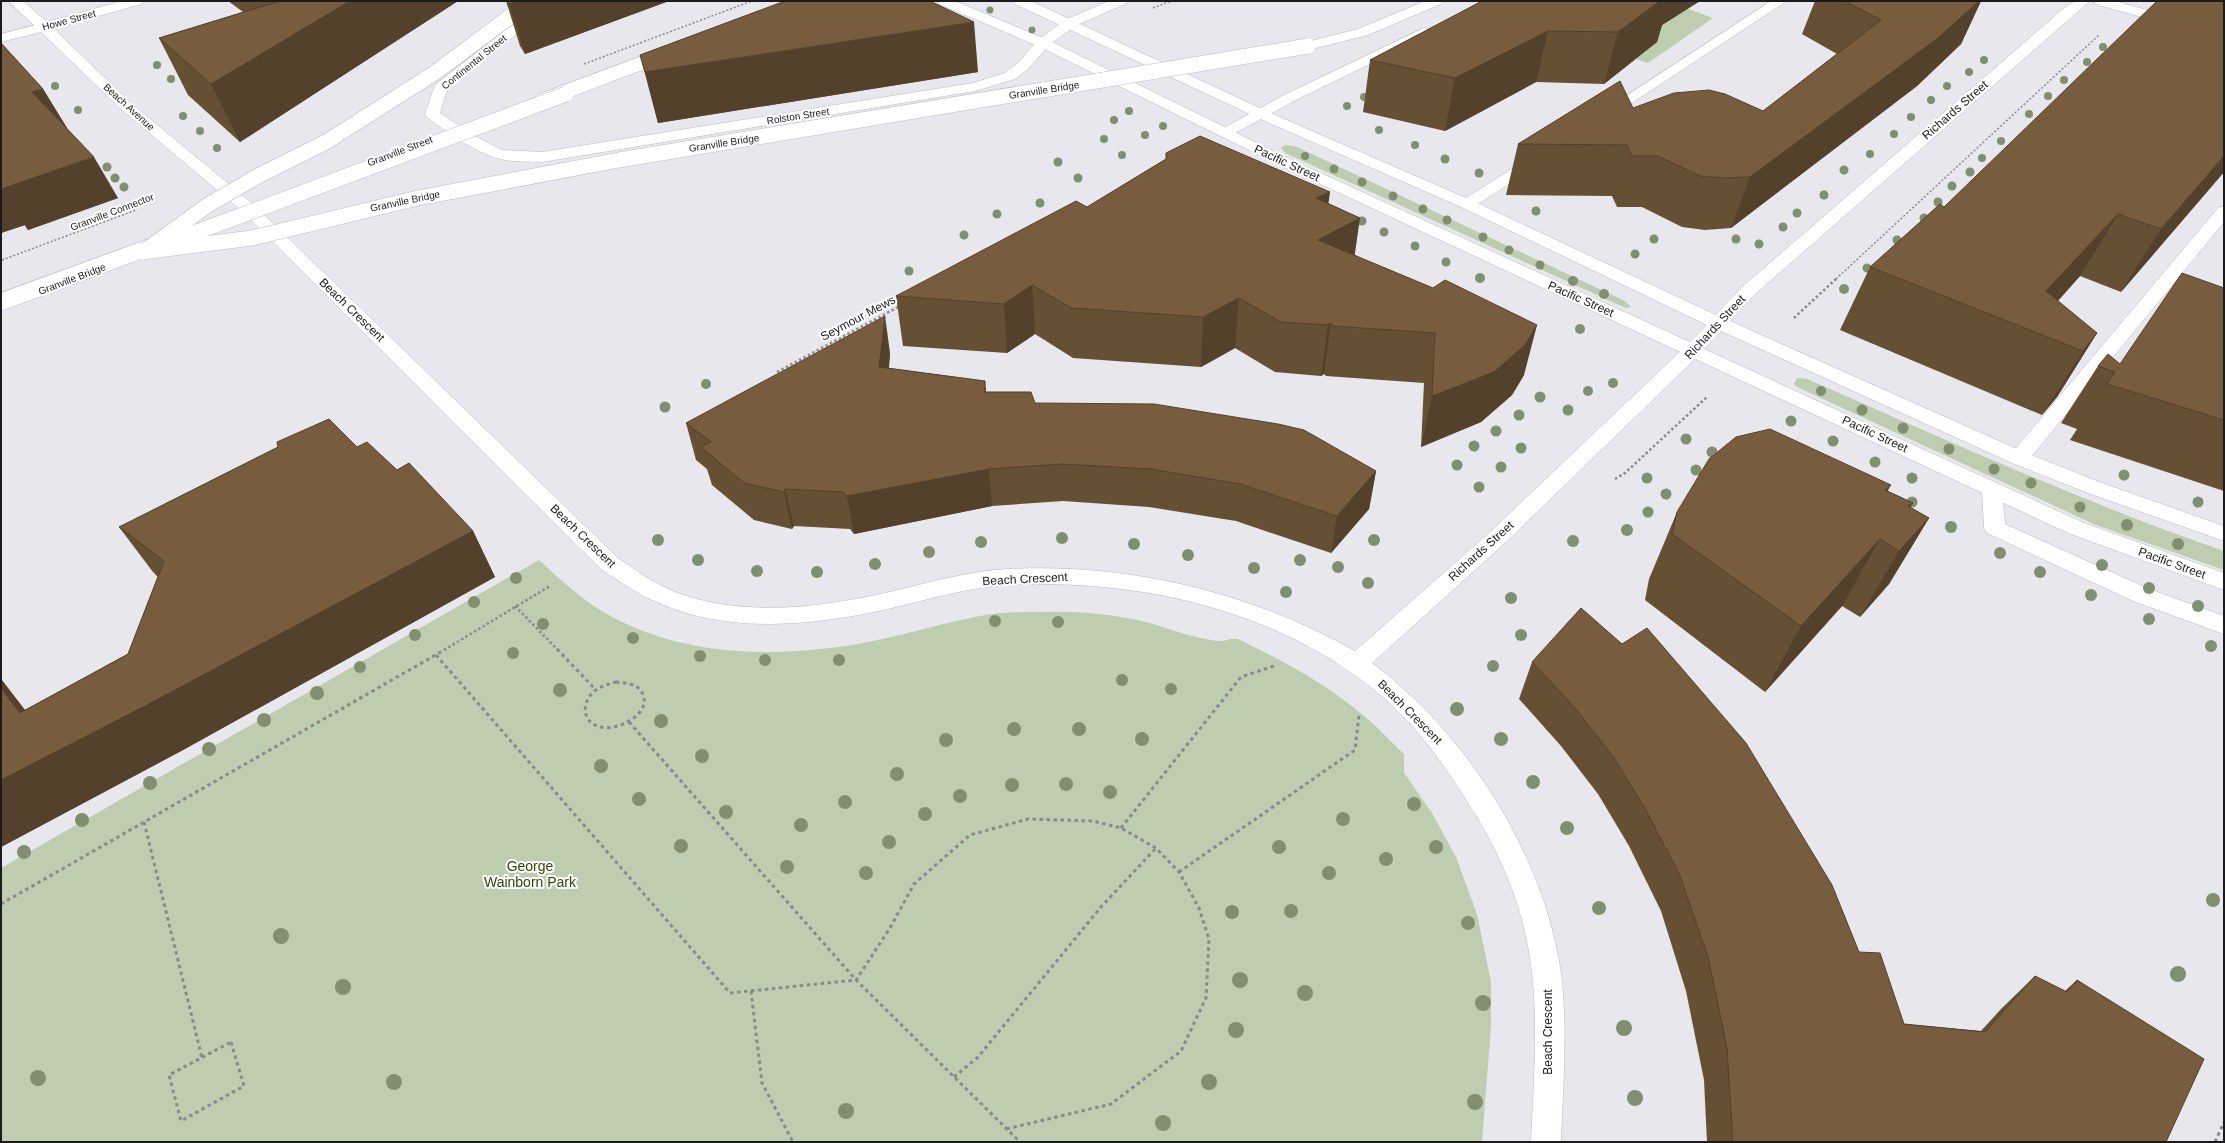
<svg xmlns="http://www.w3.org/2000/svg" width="2225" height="1143" viewBox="0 0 2225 1143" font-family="Helvetica,sans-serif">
<rect width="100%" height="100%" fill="#e8e7ed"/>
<path fill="#becdb0" d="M1669,2L1713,18L1648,63L1636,59L1657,42L1624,29Z
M1287,145L1297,147L1625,301L1631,307L1626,308L1619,305L1285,153L1281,147Z
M1797,378L1807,379C1944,439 2082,502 2224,551V570L2096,525L1797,387L1794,384Z
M539,560C562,581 585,603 614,618C692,659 789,658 873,641C913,633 952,620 992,614C1008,612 1026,612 1043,612C1076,611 1110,614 1142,621C1166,627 1192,638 1217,641C1224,642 1230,638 1238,639C1281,660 1322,681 1359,712C1375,724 1389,740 1404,754V773L1432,813L1456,857L1477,914L1491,982V1026L1482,1142H1V868Z"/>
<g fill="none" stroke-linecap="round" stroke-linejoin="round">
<g stroke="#bcbbc1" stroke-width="1">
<path id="lane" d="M1771,1H1787L1609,118H1599L1597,115Z
M1535,156L1541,158L1543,161L1541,164L1473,207H1461L1459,204L1461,201L1529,158Z
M2224,206V222L2026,463L2019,465L2012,463L2009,458L2012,453L2218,208Z
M1992,482L1999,484L2002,489L2005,524L2149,589L2224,616V634L2133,601L1987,533L1984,528L1982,489L1985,484Z"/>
</g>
<g stroke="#bcbbc1" stroke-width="1">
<path id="street" d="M543,1H558L447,90L440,113L473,135L502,150L542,152L973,83L1005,73L1018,63L1038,40L1065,20L1109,1H1127L1125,4L1075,26L1048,46L1028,69L1015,79L975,91L542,162C530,161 517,162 505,160C476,154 450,134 427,117L425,114L435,85Z
M44,23L49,24L132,104L254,205L618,558C637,571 656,585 678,593C745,618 826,607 894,591C932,582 969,571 1008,569C1129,563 1250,592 1355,651L1489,533L1686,346L1693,344L1700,346L1702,350L1700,354L1505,543L1372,663C1467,734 1544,855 1561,973C1568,1029 1563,1086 1561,1142H1531C1534,1072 1541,1001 1525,932C1514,883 1491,837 1463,795C1441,760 1415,725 1384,698C1284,611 1139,578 1008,585C969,587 930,599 892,608C818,625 731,635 659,603C639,595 621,582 602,570L242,211L122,110L41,32L1,42V34Z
M669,46L674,47L676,50L674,53L547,101H537L535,98L537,95Z
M165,233L171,234L173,238L171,242L1,304V293Z"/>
</g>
<g stroke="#bcbbc1" stroke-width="1">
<path id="secondary" d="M8,1H23L47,22L122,1H144L142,4L44,31L39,30Z
M937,1H955L1048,40L1277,153L1690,342L1707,325L1461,207L1256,117L1015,4L1013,1H1031L1266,111L1473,201L1716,315L1741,288L2063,9L2075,1H2090L1753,296L1730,321L2026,453L2102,483L2224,526V541L2088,493L2012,463L1721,331L1704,349L2084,523L2224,573V590L2068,533L1267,159L1038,46L939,4Z
M2093,1H2115L2224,32V40L2095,4Z
M671,50L678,54L676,57L571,97L566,98L559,94L561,91Z"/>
</g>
<g stroke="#bcbbc1" stroke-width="1">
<path id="highway" d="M1425,1H1443L1441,4L1368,35L1308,50L1301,46L1303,43L1358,29Z
M1424,28L1429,29L1431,32L1429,35L1294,101L1230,136H1220L1217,133L1220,130L1284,95Z
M143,247L149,248L152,252L149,256L1,311V300Z"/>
</g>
<path stroke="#8a8a8e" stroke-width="1.5" stroke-dasharray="2 2" stroke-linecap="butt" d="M1153,8L1171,1
M1836,279L2099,35"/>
<path stroke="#8a8a8e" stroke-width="2.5" stroke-dasharray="2.5 2.5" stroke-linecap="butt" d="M1794,318L1837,278
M777,372L900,306
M1615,479L1625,473L1708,396
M515,606L558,650
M444,650L550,586"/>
<path stroke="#8a8a8e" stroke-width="3" stroke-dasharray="3.5 3.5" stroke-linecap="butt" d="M557,649L596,690
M436,655L730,993L856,980L890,928L914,884L970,835L1028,819L1093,821L1121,828L1156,848L1179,872L1199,908L1209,939L1206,998L1181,1051L1111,1104L1006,1129
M616,682C624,683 636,683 641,691C656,712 616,734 597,726C580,719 583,699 596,690C602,686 609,684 616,682Z
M629,722L856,980L1020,1142
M144,822L202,1058
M1121,828L1241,677L1277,665
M1179,872L1355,750L1359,715
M1,904L446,649
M751,991L762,1083L793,1142
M231,1042L244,1086L181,1121L169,1075Z
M954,1077L978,1057L1101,907L1156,848
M2215,1142L2224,1122"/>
<use href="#lane" fill="#fff" fill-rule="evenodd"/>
<use href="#street" fill="#fff" fill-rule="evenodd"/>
<use href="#secondary" fill="#fff" fill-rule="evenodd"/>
<use href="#highway" fill="#fff" fill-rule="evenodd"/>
<g stroke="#bcbbc1" stroke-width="16" stroke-linecap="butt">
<path id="secondary-bridge" d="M146,251L566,94"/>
</g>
<g stroke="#bcbbc1" stroke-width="16" stroke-linecap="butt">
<path id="highway-bridge" d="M146,250L208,205L258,176L326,142L433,74L531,1
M143,252L252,238L418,198L619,160L1308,46"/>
</g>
<path stroke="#8a8a8e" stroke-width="1.5" stroke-dasharray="2 2" stroke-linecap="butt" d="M584,64L752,1
M2,260L136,210"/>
<use href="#secondary-bridge" stroke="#fff" stroke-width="15"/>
<use href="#highway-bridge" stroke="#fff" stroke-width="15"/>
</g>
<g fill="#818e70">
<circle cx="990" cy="10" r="3.5"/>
<circle cx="1032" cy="30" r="3.5"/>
<circle cx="2103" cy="47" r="4"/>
<circle cx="1984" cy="60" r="4"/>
<circle cx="2087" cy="62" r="4"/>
<circle cx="157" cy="65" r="4"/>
<circle cx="1969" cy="72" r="4"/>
<circle cx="171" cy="79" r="4"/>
<circle cx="2064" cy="80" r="4"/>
<circle cx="55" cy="86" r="4"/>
<circle cx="1947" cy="86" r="4"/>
<circle cx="2048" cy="96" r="4"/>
<circle cx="1364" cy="97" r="4"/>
<circle cx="1931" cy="100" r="4"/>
<circle cx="1347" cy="106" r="4"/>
<circle cx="78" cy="110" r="4"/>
<circle cx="1129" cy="111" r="4"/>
<circle cx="2029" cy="114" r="4"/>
<circle cx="183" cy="116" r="4"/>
<circle cx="1911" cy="117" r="4"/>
<circle cx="1114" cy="120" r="4"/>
<circle cx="1163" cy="126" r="4"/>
<circle cx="1379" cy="130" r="4"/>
<circle cx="200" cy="131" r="4"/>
<circle cx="1894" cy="134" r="4"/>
<circle cx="1145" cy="135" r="4"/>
<circle cx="1104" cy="139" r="4"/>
<circle cx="2001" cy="141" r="4"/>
<circle cx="1415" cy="145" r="4"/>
<circle cx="217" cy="148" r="4"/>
<circle cx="1870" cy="154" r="4"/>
<circle cx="1122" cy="155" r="4"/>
<circle cx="1305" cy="156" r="4"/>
<circle cx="1982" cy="158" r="4"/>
<circle cx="1445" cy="159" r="4.5"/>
<circle cx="1058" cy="162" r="4.5"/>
<circle cx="107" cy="167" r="4.5"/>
<circle cx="1334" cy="169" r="4.5"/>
<circle cx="1844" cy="170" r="4.5"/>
<circle cx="1970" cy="172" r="4.5"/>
<circle cx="1479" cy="173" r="4.5"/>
<circle cx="115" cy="178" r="4.5"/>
<circle cx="1078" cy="178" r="4.5"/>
<circle cx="1362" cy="182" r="4.5"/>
<circle cx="1952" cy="186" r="4.5"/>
<circle cx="124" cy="187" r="4.5"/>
<circle cx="1824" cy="195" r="4.5"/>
<circle cx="1393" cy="196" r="4.5"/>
<circle cx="1938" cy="202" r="4.5"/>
<circle cx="1040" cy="203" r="4.5"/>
<circle cx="1423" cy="209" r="4.5"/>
<circle cx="1536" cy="211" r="4.5"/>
<circle cx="1797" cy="213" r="4.5"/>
<circle cx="997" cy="214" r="4.5"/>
<circle cx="1924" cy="218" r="4.5"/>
<circle cx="1447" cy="220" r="4.5"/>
<circle cx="1362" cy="221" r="4.5"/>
<circle cx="1783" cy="227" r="4.5"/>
<circle cx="1384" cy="232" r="4.5"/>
<circle cx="964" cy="235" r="4.5"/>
<circle cx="1483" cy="237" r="4.5"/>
<circle cx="1654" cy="239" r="4.5"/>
<circle cx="1736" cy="239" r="4.5"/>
<circle cx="1897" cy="240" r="4.5"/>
<circle cx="1759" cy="244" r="4.5"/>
<circle cx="1415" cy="246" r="4.5"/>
<circle cx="1509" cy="250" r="4.5"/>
<circle cx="1635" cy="254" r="4.5"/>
<circle cx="1446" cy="262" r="4.5"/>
<circle cx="1540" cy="265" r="4.5"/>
<circle cx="1867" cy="268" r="4.5"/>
<circle cx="909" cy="271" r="4.5"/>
<circle cx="1480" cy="278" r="5"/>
<circle cx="1573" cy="281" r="5"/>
<circle cx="1844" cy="289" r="5"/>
<circle cx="1604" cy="294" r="5"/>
<circle cx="1580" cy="329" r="5"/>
<circle cx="1613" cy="383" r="5"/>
<circle cx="706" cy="384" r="5"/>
<circle cx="1588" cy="391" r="5"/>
<circle cx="1821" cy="391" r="5"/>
<circle cx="1540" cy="397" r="5.5"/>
<circle cx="665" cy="407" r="5.5"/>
<circle cx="1568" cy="410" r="5.5"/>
<circle cx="1862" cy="410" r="5.5"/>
<circle cx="1519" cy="415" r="5.5"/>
<circle cx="1791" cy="421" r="5.5"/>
<circle cx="1903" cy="428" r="5.5"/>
<circle cx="1496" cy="431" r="5.5"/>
<circle cx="1686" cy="439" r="5.5"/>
<circle cx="1833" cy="441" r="5.5"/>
<circle cx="1474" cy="446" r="5.5"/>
<circle cx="1521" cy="448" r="5.5"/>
<circle cx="1949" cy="449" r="5.5"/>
<circle cx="1712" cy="452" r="5.5"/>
<circle cx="1875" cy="462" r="5.5"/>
<circle cx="1457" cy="465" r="5.5"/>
<circle cx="1501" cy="467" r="5.5"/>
<circle cx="1994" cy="469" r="5.5"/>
<circle cx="1696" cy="470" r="5.5"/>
<circle cx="2124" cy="475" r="5.5"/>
<circle cx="1647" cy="478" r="5.5"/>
<circle cx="1912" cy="478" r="5.5"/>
<circle cx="2031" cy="483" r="5.5"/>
<circle cx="1479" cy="487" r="5.5"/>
<circle cx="1666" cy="494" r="5.5"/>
<circle cx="1912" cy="502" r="5.5"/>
<circle cx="2198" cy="502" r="5.5"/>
<circle cx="2080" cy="507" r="5.5"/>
<circle cx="1648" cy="512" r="5.5"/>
<circle cx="2127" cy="525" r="6"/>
<circle cx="1951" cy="527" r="6"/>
<circle cx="1627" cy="530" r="6"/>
<circle cx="1062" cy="538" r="6"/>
<circle cx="658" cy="540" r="6"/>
<circle cx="1374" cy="540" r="6"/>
<circle cx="1573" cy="541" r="6"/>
<circle cx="981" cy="542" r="6"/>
<circle cx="1134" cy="544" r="6"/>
<circle cx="2178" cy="544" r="6"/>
<circle cx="929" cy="552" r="6"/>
<circle cx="2000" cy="553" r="6"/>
<circle cx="1188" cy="555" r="6"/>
<circle cx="698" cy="560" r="6"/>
<circle cx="1300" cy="560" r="6"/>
<circle cx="875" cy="564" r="6"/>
<circle cx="2102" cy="565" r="6"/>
<circle cx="1338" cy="567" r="6"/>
<circle cx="1254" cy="568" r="6"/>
<circle cx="757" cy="571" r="6"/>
<circle cx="817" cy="572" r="6"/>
<circle cx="2040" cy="572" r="6"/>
<circle cx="516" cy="578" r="6"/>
<circle cx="1368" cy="583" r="6"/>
<circle cx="2149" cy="588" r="6"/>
<circle cx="1286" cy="592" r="6"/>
<circle cx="2091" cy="595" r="6"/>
<circle cx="1511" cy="598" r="6"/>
<circle cx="474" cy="602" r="6"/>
<circle cx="2198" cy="606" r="6"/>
<circle cx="2149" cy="619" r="6"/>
<circle cx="995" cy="621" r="6"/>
<circle cx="1058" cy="622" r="6"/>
<circle cx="543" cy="624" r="6"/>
<circle cx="415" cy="635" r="6"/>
<circle cx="1521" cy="635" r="6"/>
<circle cx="633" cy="638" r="6"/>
<circle cx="2211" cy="646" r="6"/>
<circle cx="513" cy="653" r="6"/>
<circle cx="700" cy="656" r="6"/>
<circle cx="765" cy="660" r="6"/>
<circle cx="839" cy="660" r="6"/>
<circle cx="1493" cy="666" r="6"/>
<circle cx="360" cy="667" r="6"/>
<circle cx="1122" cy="680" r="6"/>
<circle cx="560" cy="690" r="7"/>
<circle cx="1171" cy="689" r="6"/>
<circle cx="317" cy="693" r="7"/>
<circle cx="1457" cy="709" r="7"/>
<circle cx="264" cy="720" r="7"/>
<circle cx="661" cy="721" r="7"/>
<circle cx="1014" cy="729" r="7"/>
<circle cx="1079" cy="729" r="7"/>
<circle cx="1142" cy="739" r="7"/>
<circle cx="1501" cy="739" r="7"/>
<circle cx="946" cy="740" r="7"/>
<circle cx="209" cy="749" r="7"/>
<circle cx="702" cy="756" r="7"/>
<circle cx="601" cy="766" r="7"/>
<circle cx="897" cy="774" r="7"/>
<circle cx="1533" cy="782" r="7"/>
<circle cx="150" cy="783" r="7"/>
<circle cx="1066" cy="784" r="7"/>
<circle cx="1012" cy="785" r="7"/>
<circle cx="1110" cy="792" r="7"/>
<circle cx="960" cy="796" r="7"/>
<circle cx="639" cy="799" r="7"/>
<circle cx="845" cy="802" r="7"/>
<circle cx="1414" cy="804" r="7"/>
<circle cx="726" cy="812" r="7"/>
<circle cx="925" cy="814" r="7"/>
<circle cx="1343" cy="819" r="7"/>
<circle cx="82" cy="820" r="7"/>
<circle cx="801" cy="825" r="7"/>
<circle cx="1567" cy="828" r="7"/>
<circle cx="889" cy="842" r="7"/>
<circle cx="681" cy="846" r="7"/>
<circle cx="1279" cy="847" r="7"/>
<circle cx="1436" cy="847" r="7"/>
<circle cx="24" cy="852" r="7"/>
<circle cx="1386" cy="859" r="7"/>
<circle cx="787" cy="867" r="7"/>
<circle cx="866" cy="873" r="7"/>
<circle cx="1329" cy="873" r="7"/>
<circle cx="2213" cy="900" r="7"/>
<circle cx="1599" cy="908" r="7"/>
<circle cx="1291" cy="911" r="7"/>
<circle cx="1232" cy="912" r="7"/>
<circle cx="1468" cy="923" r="7"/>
<circle cx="281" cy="936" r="8"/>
<circle cx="2178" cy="974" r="8"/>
<circle cx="1240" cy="980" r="8"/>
<circle cx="343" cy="987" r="8"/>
<circle cx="1305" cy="993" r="8"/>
<circle cx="1483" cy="1003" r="8"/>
<circle cx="1624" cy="1028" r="8"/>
<circle cx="1236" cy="1030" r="8"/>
<circle cx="38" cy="1078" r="8"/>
<circle cx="394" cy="1082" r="8"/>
<circle cx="1209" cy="1082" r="8"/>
<circle cx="1635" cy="1098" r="8"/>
<circle cx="1475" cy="1102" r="8"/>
<circle cx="846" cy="1111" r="8"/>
<circle cx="1163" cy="1123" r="8"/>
</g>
<path fill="#665034" d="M228,1H458L240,142L188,95L159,38L243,12Z
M506,1H669L525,54L520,46Z
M1482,1H1700L1662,25L1657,42L1604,84L1536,82L1445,131L1363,112L1370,60Z
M1815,1H1981L1961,44L1917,86L1731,228L1705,230L1682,227L1642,207H1617L1612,196L1506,195L1518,144L1633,108L1763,111L1837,54L1802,34Z
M2224,1V172L2121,292L2080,276L2058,301L2097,333L2057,397L2042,415L1840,330L1870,267L1944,207Z
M1,43L43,89L67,128L118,198L28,230L25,225L1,233Z
M640,55L978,72L658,123Z
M1166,153L1328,203L1355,255L1524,375L1512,395L1481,422L1421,447L1424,383L1326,376L1324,374L1321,376L1275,372L1235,348L1201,367L1073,358L1035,334L1007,353L903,346L896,296L1087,207L1166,159Z
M2224,288V491L2070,440L2077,429L2061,423L2098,366L2120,364Z
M890,353L889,368L985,381L986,392L1035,403L1376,471L1369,509L1331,553L1236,521L1149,507L1063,501L992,506L854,534L850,529L794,526L792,529L754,520L712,485L707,469L696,460L686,423Z
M357,447L397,470L473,531L495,577L183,750L1,847V679L25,710L128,654L158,577L153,572L119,527Z
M1887,491L1913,503L1910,508L1929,518L1889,584L1860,617L1842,606L1765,692L1645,600L1649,579L1677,512Z
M1532,662L1859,952L1904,1024L1981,1031L2001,1009L2035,976L2065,991L2077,980L2166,1142H1707L1704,1080L1686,991L1661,911L1629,846L1598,794L1561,746L1519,699Z"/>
<path fill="#53412b" d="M350,1H458L240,142L211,84Z
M517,1H669L525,54L509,4Z
M1654,1H1700L1662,25L1657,42L1604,84L1618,32Z
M1979,1H1981L1961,44L1917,86L1731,228L1750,177Z
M974,22L978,72L658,123L645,72Z
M1548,31L1536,82L1445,131L1455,78Z
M43,89L67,128L32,92Z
M2224,156V172L2121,292L2161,229Z
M94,157L118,198L28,230L1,189Z
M1,189L25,225L1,233Z
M1330,192L1324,236L1360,218L1353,267L1312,289L1316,198Z
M2118,214L2080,276L2031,330L2046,291Z
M1032,285L1035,334L1007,353L1004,304Z
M1239,298L1235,348L1201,367L1203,317Z
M885,316L890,353L885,404L879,367Z
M1331,323L1324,374L1321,376L1328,325Z
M1537,325L1524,375L1512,395L1481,422L1421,447L1432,396Z
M2097,333L2057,397L2042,415L2083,351Z
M989,469L992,506L854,534L847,496Z
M1376,471L1369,509L1331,553L1337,516Z
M1891,485L1854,552L1885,490Z
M785,489L794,526L792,529L784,492Z
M1929,518L1889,584L1860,617L1899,551Z
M473,531L495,577L183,750L1,847V780L20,713L1,688V679L57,752Z
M1880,539L1842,606L1765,692L1801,626Z"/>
<path fill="#775d3d" stroke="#53412b" d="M279,1H350L211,84L159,38L280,1Z
M507,1H517L509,4Z
M785,1H930L974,22L645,72L640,55Z
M1482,1H1660L1618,32L1548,31L1455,78L1370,60Z
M1845,1H1979L1938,38L1750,177L1723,178L1700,176L1658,156H1632L1627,145L1518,144L1620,81L1633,108L1674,93L1709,90L1725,94L1763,111L1881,20Z
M2157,1H2224V156L2161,229L2118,214L2046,291L2097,333L2083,351L1870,267L1940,204L1944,207Z
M1,43L43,89L32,92L94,157L1,189Z
M1200,136L1330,192L1316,198L1360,218L1318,240L1433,288L1445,280L1537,325L1525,345L1494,372L1432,396L1435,333L1333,326L1331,323L1328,325L1281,322L1239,298L1203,317L1071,308L1032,285L1004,304L896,296L1076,201L1087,207L1166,159V153Z
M2182,273L2224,288V420L2107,384L2115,372L2098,366L2108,354L2120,364Z
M885,316L879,367L985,381V392H1031L1035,403L1154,404L1278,424L1304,430L1376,471L1337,516L1240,484L1150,469L1062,464L989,469L847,496L843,492L785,489L784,492L744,483L701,447L711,442L686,423Z
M329,419L357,447L367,442L397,470L409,463L473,531L147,705L1,780V688L20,713L128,654L164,561L119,527L278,447L277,442Z
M1770,429L1891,485L1885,490L1913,503L1908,506L1929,518L1899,551L1880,539L1801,626L1672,534L1677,512L1709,459L1736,437Z
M1581,608L1622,644L1647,628L1746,743L1832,885L1859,952L1880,953L1904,1024L1985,1032L2035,976L2067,992L2077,980L2204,1059L2166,1142H1732V1127L1727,1048L1708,957L1680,876L1646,810L1614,758L1576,709L1532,662Z"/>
<g text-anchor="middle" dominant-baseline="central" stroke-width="4" stroke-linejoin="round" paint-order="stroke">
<g font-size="10" fill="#1b1b1d" stroke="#fff">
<text transform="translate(69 20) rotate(-15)">Howe Street</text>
<text transform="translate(474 62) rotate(-39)">Continental Street</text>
<text transform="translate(1044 90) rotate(-9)">Granville Bridge</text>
<text transform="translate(129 107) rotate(42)">Beach Avenue</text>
<text transform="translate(798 116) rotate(-9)">Rolston Street</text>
<text transform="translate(724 143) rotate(-9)">Granville Bridge</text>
<text transform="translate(400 151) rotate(-21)">Granville Street</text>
<text transform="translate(405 201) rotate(-12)">Granville Bridge</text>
<text transform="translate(112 212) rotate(-21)">Granville Connector</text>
<text transform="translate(72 279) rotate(-21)">Granville Bridge</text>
</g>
<g font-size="12" fill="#1b1b1d" stroke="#fff">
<text transform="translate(1955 110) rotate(-41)">Richards Street</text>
<text transform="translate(1287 163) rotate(25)">Pacific Street</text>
<text transform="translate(1581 299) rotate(24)">Pacific Street</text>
<text transform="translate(352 310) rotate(44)">Beach Crescent</text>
<text transform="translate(858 318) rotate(-28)">Seymour Mews</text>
<text transform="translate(1715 327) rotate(-47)">Richards Street</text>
<text transform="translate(1875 434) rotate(25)">Pacific Street</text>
<text transform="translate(583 536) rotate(44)">Beach Crescent</text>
<text transform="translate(1481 551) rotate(-42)">Richards Street</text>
<text transform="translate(2172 563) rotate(20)">Pacific Street</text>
<text transform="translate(1025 579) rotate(-3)">Beach Crescent</text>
<text transform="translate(1410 712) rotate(45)">Beach Crescent</text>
<text transform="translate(1548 1032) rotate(-90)">Beach Crescent</text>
</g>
<g font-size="14" fill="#2d4509" stroke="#fff">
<text x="530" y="866">George<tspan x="530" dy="16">Wainborn Park</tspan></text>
</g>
</g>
<rect width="2225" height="1143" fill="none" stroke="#1b1b1d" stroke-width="4"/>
</svg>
